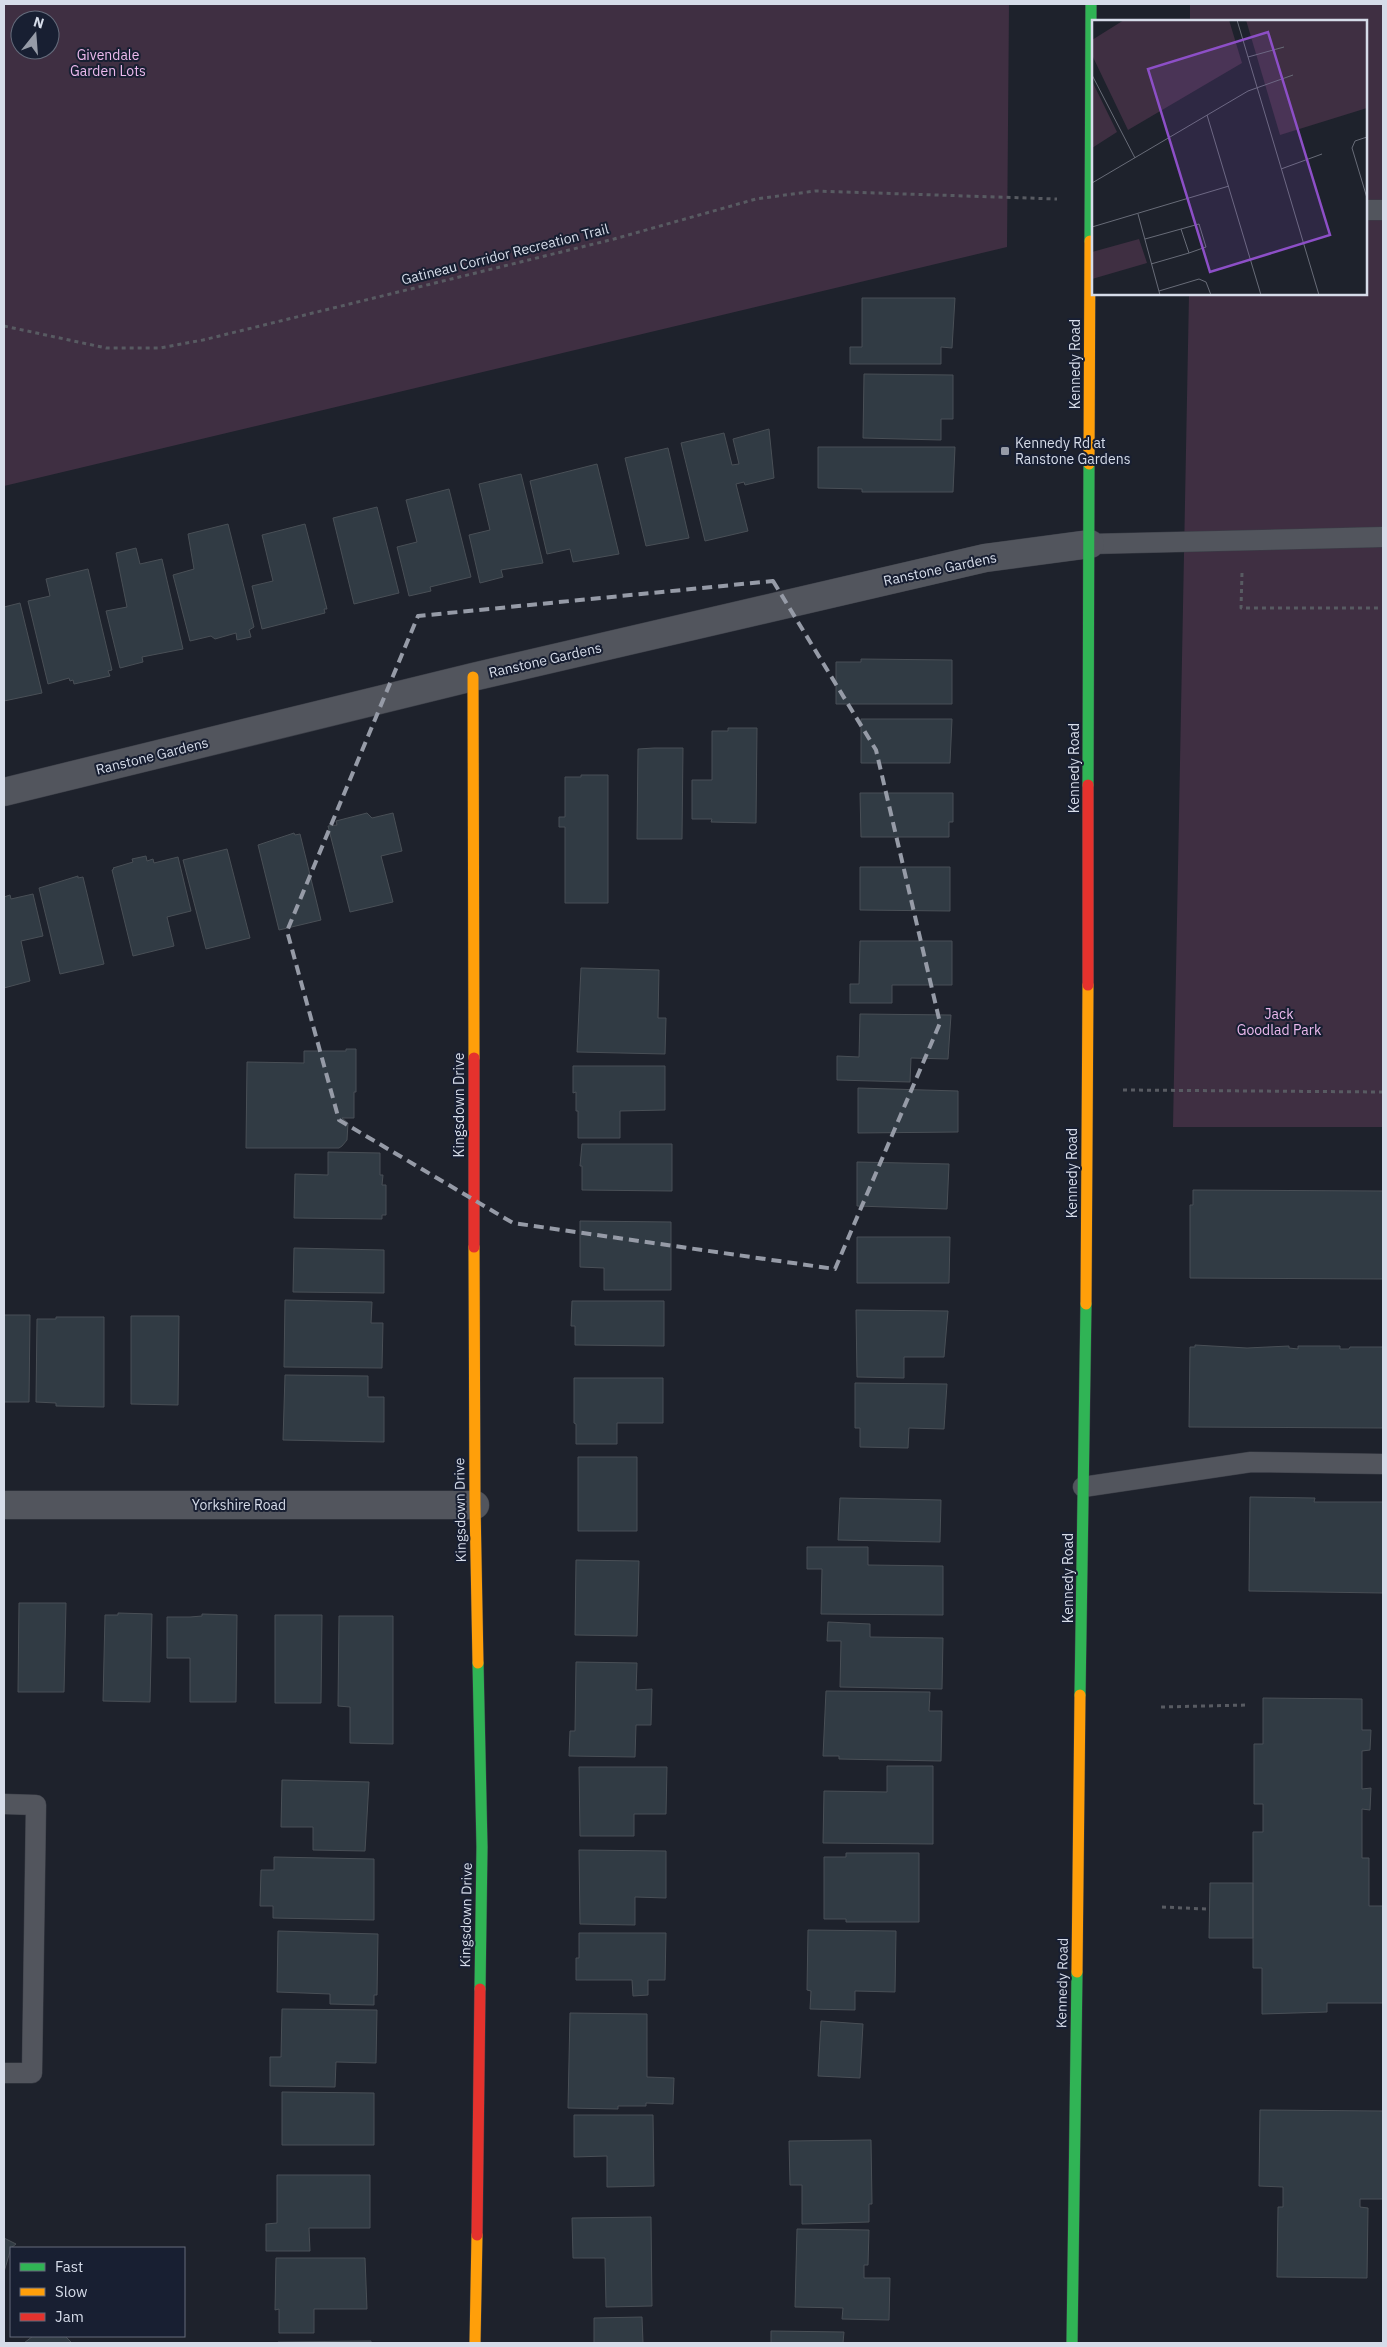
<svg xmlns="http://www.w3.org/2000/svg" width="1387" height="2347" viewBox="0 0 1387 2347" font-family="'IBM Plex Sans',sans-serif">
<rect width="100%" height="100%" fill="#1e222c"/>
<path fill="#3f2f42" fill-rule="evenodd" d="M4,4H1009L1007,247L4,486ZM20,20H50V50H20Z
M1190,4H1383V1127H1173L1189,294H1366V21H1190Z"/>
<path fill="#313b44" stroke="#494f56" d="M862,298H955L952,348L941,347V364H850V347H862Z
M864,374L953,375V419H941V440L863,438Z
M769,429L774,478L745,485L744,482L736,484L748,531L705,541L681,443L724,433L732,465L739,464L733,439Z
M818,447H955L953,492H862V489L818,488Z
M668,448L689,538L646,546L625,458Z
M597,464L619,554L573,562L570,549L547,554L530,481Z
M521,474L543,563L501,570L503,577L480,583L469,535L490,530L479,484Z
M449,489L471,577L430,587L431,591L409,596L397,547L417,542L406,500Z
M377,507L399,593L354,604L333,518Z
M228,524L254,627L249,630L251,637L237,640L236,633L215,639L211,636L190,641L173,575L194,569L188,534Z
M305,524L327,609H324L325,613L262,629L252,586L273,581L262,535Z
M136,548L140,564L162,559L183,649L142,657L143,662L120,668L106,611L127,607L116,553Z
M88,569L112,670L108,671L110,676L74,684L73,680L70,681L69,678L48,684L28,601L50,596L46,579Z
M20,603L42,693L4,701V607Z
M861,659L952,660V704H836V662H861Z
M861,719H952L950,763H861Z
M728,728H757L756,823L711,822L712,819H692V780H712V731H728Z
M654,748H683L682,839H637L638,749Z
M581,775H608V903H565V827H559V817H565V777H581Z
M860,793H953V822H949V837H861Z
M367,813L372,818L393,813L402,851L381,856L393,902L350,912L328,826L337,825L336,821Z
M294,833L295,835L300,834L321,920L279,930L258,845Z
M227,849L250,938L206,949L183,860Z
M146,856L147,861L153,859L154,863L178,857L191,911L167,917L174,946L133,956L112,870L114,869L113,868L133,862L132,859Z
M860,867H950V911L860,910Z
M78,876V878L83,877L104,964L60,974L39,888Z
M33,894L43,936L21,941L30,981L4,988V897L10,895L11,899Z
M860,941H952V985H892V1003H850V984H859Z
M581,968L659,970L658,1018H666L665,1054L577,1052Z
M860,1014L951,1015L948,1059L911,1058L910,1082L837,1080V1056L859,1057Z
M346,1049H356V1092H354V1118H342L348,1123L347,1140L342,1146L339,1148H246L247,1062L304,1063V1051H346Z
M573,1066H665V1110L620,1111V1138H578V1111H576V1092L573,1093Z
M858,1088L958,1091V1132L858,1133Z
M582,1144H672V1191L582,1190V1166H580Z
M328,1152L380,1153V1175H383L382,1185H386V1215H382V1219L294,1218L295,1174L328,1175Z
M857,1162L949,1164L947,1209L857,1206Z
M1193,1190L1383,1191V1279L1190,1278V1205H1193Z
M580,1221L671,1222V1290H604V1268L580,1267Z
M857,1237H950L949,1283H857Z
M294,1248L384,1250V1293L293,1292Z
M285,1300L372,1302L371,1323H383L382,1368L284,1367Z
M572,1301H664V1346L575,1345V1326H571Z
M856,1310L948,1311L944,1357H904V1378L857,1377Z
M4,1315H30L29,1402H4Z
M131,1316H179L178,1405L131,1404Z
M56,1317H104V1407L56,1406V1403L36,1402L37,1319H56Z
M1195,1345L1247,1348L1289,1346V1348L1298,1349V1346H1340V1349H1349L1350,1347H1383V1428L1189,1427L1190,1347H1195Z
M285,1375L368,1376V1397H384V1442L283,1440Z
M574,1378H663V1423H617V1444H576V1424L574,1423Z
M855,1383L947,1384L944,1429L909,1428L908,1448L860,1447V1428H855Z
M578,1457H637V1531H578Z
M1250,1497L1315,1498L1314,1502H1383V1593L1249,1591Z
M840,1498L941,1500L940,1542L838,1540Z
M807,1547H868V1565L943,1566V1615L821,1614L822,1569H807Z
M576,1560L639,1561L637,1636L575,1635Z
M19,1603H66L64,1692H18Z
M118,1613L152,1614L150,1702L103,1701L105,1615H118Z
M202,1614L237,1615L236,1702H190V1658H167V1617H190L202,1616Z
M275,1615H322L321,1703H275Z
M339,1616H393V1744L350,1743V1707L338,1706Z
M828,1622L870,1624V1637L943,1638L942,1689L840,1687L841,1641H827Z
M576,1662L637,1663L636,1690L652,1689L651,1725H636L635,1757L569,1756L570,1731H575Z
M826,1691L930,1692L929,1711H942L941,1761L839,1759V1756H823Z
M1263,1698L1362,1699V1730H1371L1370,1750L1362,1751V1789L1371,1788L1370,1810L1362,1809V1858H1369V1906H1383V2003H1327V2012L1262,2014V1968H1253V1832H1263V1804H1254V1744H1263Z
M887,1766H933V1844L823,1843L824,1791L887,1792Z
M579,1767H667L666,1814H634V1836H580Z
M282,1780L369,1782L365,1851L313,1850V1827H281Z
M579,1850L666,1851V1898L635,1897V1925L580,1924Z
M846,1853H919V1922H846V1919H824V1857H846Z
M274,1857L374,1859V1920L273,1918V1906H260L261,1870H274Z
M1210,1883H1253V1938H1209Z
M808,1930L896,1931L895,1992L855,1991V2010L810,2009L811,1991L807,1990Z
M278,1931L378,1934L377,1995H374V2005L330,2004V1994L277,1992Z
M579,1933H666L665,1980H648V1995L633,1996L632,1980H576V1958H579Z
M282,2009L377,2010L376,2063L336,2062L335,2087L270,2086V2057H281Z
M570,2013L647,2014V2077L674,2078L673,2104L646,2103V2106H618V2109L568,2108Z
M821,2021L863,2024L860,2078L818,2076Z
M282,2092L374,2093V2145H282Z
M1260,2110L1383,2111V2199H1360V2207L1368,2208L1367,2278L1277,2277L1278,2207H1283V2187L1259,2186Z
M574,2115H653L654,2186L607,2187V2156L574,2157Z
M871,2140L872,2204H869V2222L802,2224V2185H790L789,2141Z
M277,2175H370V2228H309L310,2251H266V2224L277,2223Z
M651,2217L652,2306L606,2307L605,2258H573L572,2218Z
M797,2229L869,2230L868,2265H864V2278H890L889,2320L842,2319L843,2308L795,2307Z
M4,2238L16,2244L11,2248L4,2272Z
M276,2258H365L367,2309H314V2333H279V2309L275,2310Z
M642,2317L643,2343H594V2318Z
M771,2331L844,2332L843,2343H771Z
M33,2336H65L72,2343H24Z
M371,2341V2343H278V2342Z"/>
<g fill="none" stroke-linecap="round" stroke-linejoin="round">
<g stroke="#3b3e47" stroke-width="21">
<path id="lane" d="M1366,210H1383
M1090,544L1383,537
M1083,1487L1251,1462L1383,1464
M4,1804L36,1805L32,2073H4"/>
</g>
<g stroke="#3b3e47" stroke-width="29">
<path id="street" d="M4,792L473,677L985,558L1090,544
M4,1505H475"/>
</g>
<g stroke="#3b3e47" stroke-width="12">
<path id="fast" d="M1090,241L1091,4
M1088,785L1089,464
M478,1663L482,1847L480,1989
M1080,1695L1086,1304
M1072,2343L1077,1972"/>
</g>
<g stroke="#3b3e47" stroke-width="12">
<path id="slow" d="M1089,464L1090,241
M473,677L474,1058
M474,1247L475,1505L478,1663
M1086,1304L1088,985
M1077,1972L1080,1695
M475,2343L477,2235"/>
</g>
<g stroke="#3b3e47" stroke-width="12">
<path id="jam" d="M1088,985V785
M474,1058V1247
M477,2235L480,1989"/>
</g>
<path stroke="#585b62" stroke-width="3" stroke-dasharray="4 4" stroke-linecap="butt" d="M4,326L106,348H160L203,340L614,239L756,199L815,191L1057,199
M1242,573L1241,608H1383
M1123,1090L1383,1092
M1161,1707L1247,1705
M1162,1907L1206,1909"/>
<use href="#lane" stroke="#52555d" stroke-width="20"/>
<use href="#street" stroke="#52555d" stroke-width="28"/>
<use href="#fast" stroke="#30b455" stroke-width="11"/>
<use href="#slow" stroke="#ff9f0a" stroke-width="11"/>
<use href="#jam" stroke="#e5322d" stroke-width="11"/>
</g>
<path fill="none" stroke="#969ba7" stroke-width="4" stroke-dasharray="10 6" stroke-linejoin="round" d="M773,581L876,750L940,1023L835,1269L513,1223L339,1120L287,931L418,616Z"/>
<rect fill="#969ba7" stroke="#181f32" stroke-width="2" x="1000" y="446" width="10" height="10" rx="2.5"/>
<g text-anchor="middle" dominant-baseline="central" stroke-width="4" stroke-linejoin="round" paint-order="stroke">
<g font-size="14" fill="#ebb9ed" stroke="#181f32">
<text x="108" y="55">Givendale<tspan x="108" dy="16">Garden Lots</tspan></text>
<text x="1279" y="1014">Jack<tspan x="1279" dy="16">Goodlad Park</tspan></text>
</g>
<g font-size="14" fill="#d6dce9" stroke="#181f32">
<text transform="translate(505 254) rotate(-14)">Gatineau Corridor Recreation Trail</text>
<text transform="translate(1075 364) rotate(-90)">Kennedy Road</text>
<text transform="translate(940 569) rotate(-12)">Ranstone Gardens</text>
<text transform="translate(545 660) rotate(-13)">Ranstone Gardens</text>
<text transform="translate(152 756) rotate(-14)">Ranstone Gardens</text>
<text transform="translate(1074 768) rotate(-90)">Kennedy Road</text>
<text transform="translate(459 1105) rotate(-90)">Kingsdown Drive</text>
<text transform="translate(1072 1173) rotate(-90)">Kennedy Road</text>
<text x="239" y="1505">Yorkshire Road</text>
<text transform="translate(460 1510) rotate(-91)">Kingsdown Drive</text>
<text transform="translate(1068 1578) rotate(-90)">Kennedy Road</text>
<text transform="translate(466 1915) rotate(-89)">Kingsdown Drive</text>
<text transform="translate(1062 1983) rotate(-89)">Kennedy Road</text>
</g>
<g font-size="14" fill="#d6dce9" stroke="#181f32" text-anchor="start">
<text x="1015" y="443">Kennedy Rd at<tspan x="1015" dy="16">Ranstone Gardens</tspan></text>
</g>
</g>
<g transform="translate(1092 20)">
<rect width="275" height="275" fill="#1e222c"/>
<path d="M32,0H137L150,43L36,110L0,35V20ZM154,0H275V88L188,115ZM0,61L25,112L0,128ZM47,219L55,243L0,259V232Z" fill="#3f2f42"/>
<path fill="none" stroke="#686c78" stroke-width="1" d="M145,0L227,275M156,37L192,27M0,55L43,138M115,95L169,275M275,117L263,121L260,128L275,178M189,149L230,134M0,163L156,71L201,55M46,194L68,275M0,207L137,166M89,209L107,204L114,227L97,233M53,219L89,209L97,233L59,244M67,271L107,259L114,262L119,275"/>
<path fill="#8d4fc7" fill-opacity="0.15" stroke="#8d4fc7" stroke-width="2.5" d="M176,12L238,215L118,252L56,49Z"/>
<rect width="275" height="275" fill="none" stroke="#d6dce9" stroke-width="2.5"/>
</g>
<rect width="1387" height="2347" fill="none" stroke="#d6dce9" stroke-width="10"/>
<rect x="10" y="2247" width="175" height="90" fill="#181f32" stroke="#646b7b"/>
<rect x="20" y="2263" width="25" height="8" fill="#30b455" stroke="#646b7b"/>
<text x="55" y="2272" font-size="15" fill="#d6dce9">Fast</text>
<rect x="20" y="2288" width="25" height="8" fill="#ff9f0a" stroke="#646b7b"/>
<text x="55" y="2297" font-size="15" fill="#d6dce9">Slow</text>
<rect x="20" y="2313" width="25" height="8" fill="#e5322d" stroke="#646b7b"/>
<text x="55" y="2322" font-size="15" fill="#d6dce9">Jam</text>
<g transform="translate(35 35) rotate(17)"><circle r="24" fill="#181f32" stroke="#646b7b"/>
<path d="M0-4L9 19L0 12L-9 19Z" fill="#969ba7"/>
<text y="-8" font-size="14" font-weight="bold" text-anchor="middle" fill="#d6dce9">N</text>
</g>
</svg>
